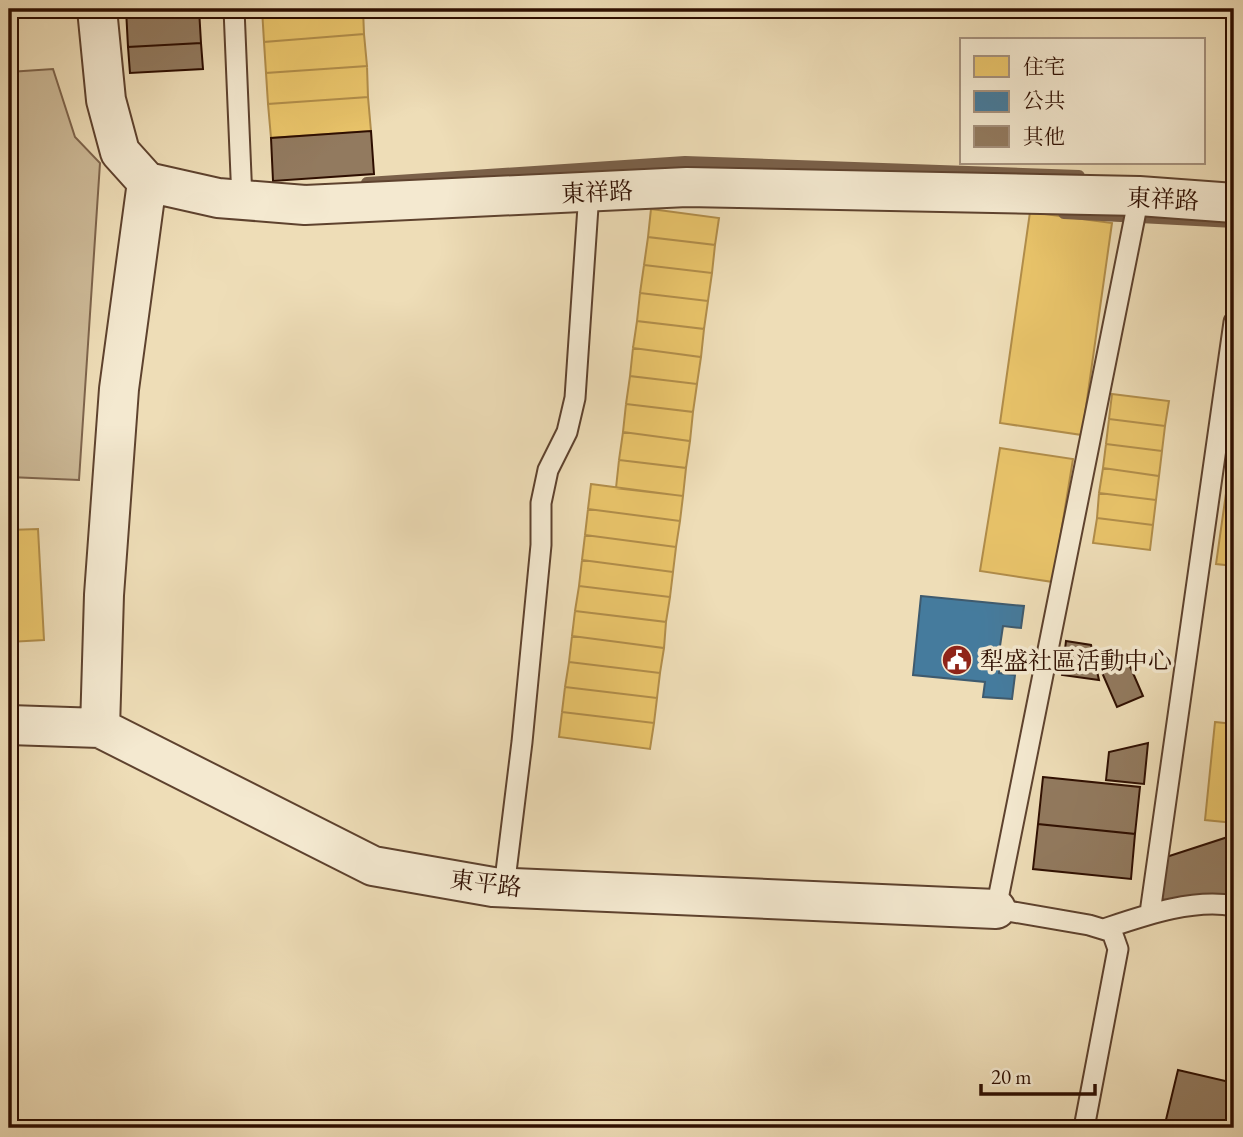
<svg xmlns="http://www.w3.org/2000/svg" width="1243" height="1137" viewBox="0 0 1243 1137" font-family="'EB Garamond','Noto Serif TC',serif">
<rect width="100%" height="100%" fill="#eeddb7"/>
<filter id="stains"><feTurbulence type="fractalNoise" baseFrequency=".00286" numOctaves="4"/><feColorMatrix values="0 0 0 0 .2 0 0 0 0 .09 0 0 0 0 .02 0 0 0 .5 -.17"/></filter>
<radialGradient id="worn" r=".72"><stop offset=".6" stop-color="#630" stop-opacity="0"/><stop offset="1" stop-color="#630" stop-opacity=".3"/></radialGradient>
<path fill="#cdba98" stroke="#7e644c" stroke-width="2" d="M53,69L75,137L100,163L79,480L9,477V72Z"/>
<path fill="#e9c46a" stroke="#b18d4a" stroke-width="2" d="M262,9H363L364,34L264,42Z
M364,34L367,66L266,73L264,42Z
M367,66L368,97L268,104L266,73Z
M368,97L371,131L271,138L268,104Z
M651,209L719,218L715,245L648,237Z
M1030,212L1112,223L1082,435L1000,423Z
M648,237L715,245L712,273L644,265Z
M644,265L712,273L708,301L640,293Z
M640,293L708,301L704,329L637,321Z
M637,321L704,329L701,357L633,348Z
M633,348L701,357L697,384L630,376Z
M630,376L697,384L693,412L626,404Z
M1112,394L1169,401L1165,426L1109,419Z
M626,404L693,412L690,441L623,432Z
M1109,419L1165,426L1162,451L1106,444Z
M623,432L690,441L686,468L619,460Z
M1234,437V566L1216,564Z
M1106,444L1162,451L1159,476L1103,468Z
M1000,448L1073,459L1053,582L980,571Z
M619,460L686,468L683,496L616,488Z
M1103,468L1159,476L1156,500L1099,493Z
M591,484L683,496L680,521L588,509Z
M1099,493L1156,500L1153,525L1097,518Z
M588,509L680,521L676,547L585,535Z
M1097,518L1153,525L1150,550L1093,543Z
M38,529L44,640L9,642V530Z
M585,535L676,547L673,572L582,560Z
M582,560L673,572L670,597L579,586Z
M579,586L670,597L666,622L575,611Z
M575,611L666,622L664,648L572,636Z
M572,636L664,648L660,673L569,662Z
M569,662L660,673L657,698L565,687Z
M565,687L657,698L654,723L562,712Z
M562,712L654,723L650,749L559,737Z
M1215,722L1234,724V823L1205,820Z"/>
<path fill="#457b9d" stroke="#3e5a6e" stroke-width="2" d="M921,596L1024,606L1021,628L1003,626L1000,646L999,673L1015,675L1012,699L983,697L985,682L913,675Z"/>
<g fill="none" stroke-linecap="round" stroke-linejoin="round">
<path stroke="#7a6049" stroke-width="12" d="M367,183L685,162L1079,176
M1064,213L1234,222"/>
</g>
<path fill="#927a5f" stroke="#2e0e00" stroke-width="2" d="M126,9H199L201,43L128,47Z
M201,43L203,69L130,73L128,47Z
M371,131L374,174L273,181L271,138Z
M1066,641L1091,645L1099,680L1062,675Z
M1126,657L1143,696L1117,707L1100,668Z
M1148,743L1144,784L1106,780L1109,752Z
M1043,777L1140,787L1135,834L1038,824Z
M1038,824L1135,834L1131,879L1033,869Z
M1234,835V903L1157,911V860Z
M1178,1070L1234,1083V1128H1164Z"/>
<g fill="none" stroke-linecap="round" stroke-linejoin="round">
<g stroke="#5e422e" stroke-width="23">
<path id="lane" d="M234,9L242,200
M504,888L522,742L541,545V503L548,470L567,432L575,398L589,192
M1150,913L1234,322
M1104,929C1143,916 1193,898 1234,906
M1084,1128L1118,949L1112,932L1089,925L996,909L1139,196"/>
</g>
<g stroke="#5e422e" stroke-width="42">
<path id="street" d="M97,9L106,100L120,152L147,182L218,198L305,205L687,187L1139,196L1234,203
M9,725L100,728L373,866L493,887L996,909
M100,728L104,595L119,389L147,182"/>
</g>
<use href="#lane" stroke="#f4e9d0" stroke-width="19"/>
<use href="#street" stroke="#f4e9d0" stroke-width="38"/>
</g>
<defs>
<g id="civic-disc" transform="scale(1.575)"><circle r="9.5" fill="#8f2418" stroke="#f4e9d0"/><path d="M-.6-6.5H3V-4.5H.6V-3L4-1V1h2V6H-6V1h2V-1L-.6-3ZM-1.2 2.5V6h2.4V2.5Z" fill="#fff"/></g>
</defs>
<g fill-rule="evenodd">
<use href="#civic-disc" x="957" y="660"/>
</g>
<g text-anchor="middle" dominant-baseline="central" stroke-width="7" stroke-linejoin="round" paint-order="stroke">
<g font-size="24" fill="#2e0e00" stroke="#f4e9d0">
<text transform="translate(597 192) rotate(-3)">東祥路</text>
<text transform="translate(1163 199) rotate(3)">東祥路</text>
<text transform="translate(486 883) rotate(7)">東平路</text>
</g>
<g font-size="24" fill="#2e0e00" stroke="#f4e9d0" text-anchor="start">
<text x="980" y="660">犁盛社區活動中心</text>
</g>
</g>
<rect width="1243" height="1137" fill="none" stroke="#eeddb7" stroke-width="35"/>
<rect x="10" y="10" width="1222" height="1116" fill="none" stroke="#2e0e00" stroke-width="3.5"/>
<rect x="18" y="18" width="1208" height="1102" fill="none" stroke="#2e0e00" stroke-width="2"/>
<rect x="960" y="38" width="245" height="126" fill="#f4e9d0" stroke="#a5917d" stroke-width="2"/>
<rect x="974" y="56" width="35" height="21" fill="#e9c46a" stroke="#a5917d" stroke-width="2"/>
<text x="1023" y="74" font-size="21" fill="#2e0e00">住宅</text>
<rect x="974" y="91" width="35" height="21" fill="#457b9d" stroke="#a5917d" stroke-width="2"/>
<text x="1023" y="108" font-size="21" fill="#2e0e00">公共</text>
<rect x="974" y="126" width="35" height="21" fill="#927a5f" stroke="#a5917d" stroke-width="2"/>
<text x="1023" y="144" font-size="21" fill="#2e0e00">其他</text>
<path d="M981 1084v10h114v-10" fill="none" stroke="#2e0e00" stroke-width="3.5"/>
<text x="991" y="1084" font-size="21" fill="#2e0e00" stroke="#f4e9d0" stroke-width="5" paint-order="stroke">20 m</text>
<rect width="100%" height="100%" filter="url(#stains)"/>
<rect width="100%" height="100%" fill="url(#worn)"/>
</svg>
